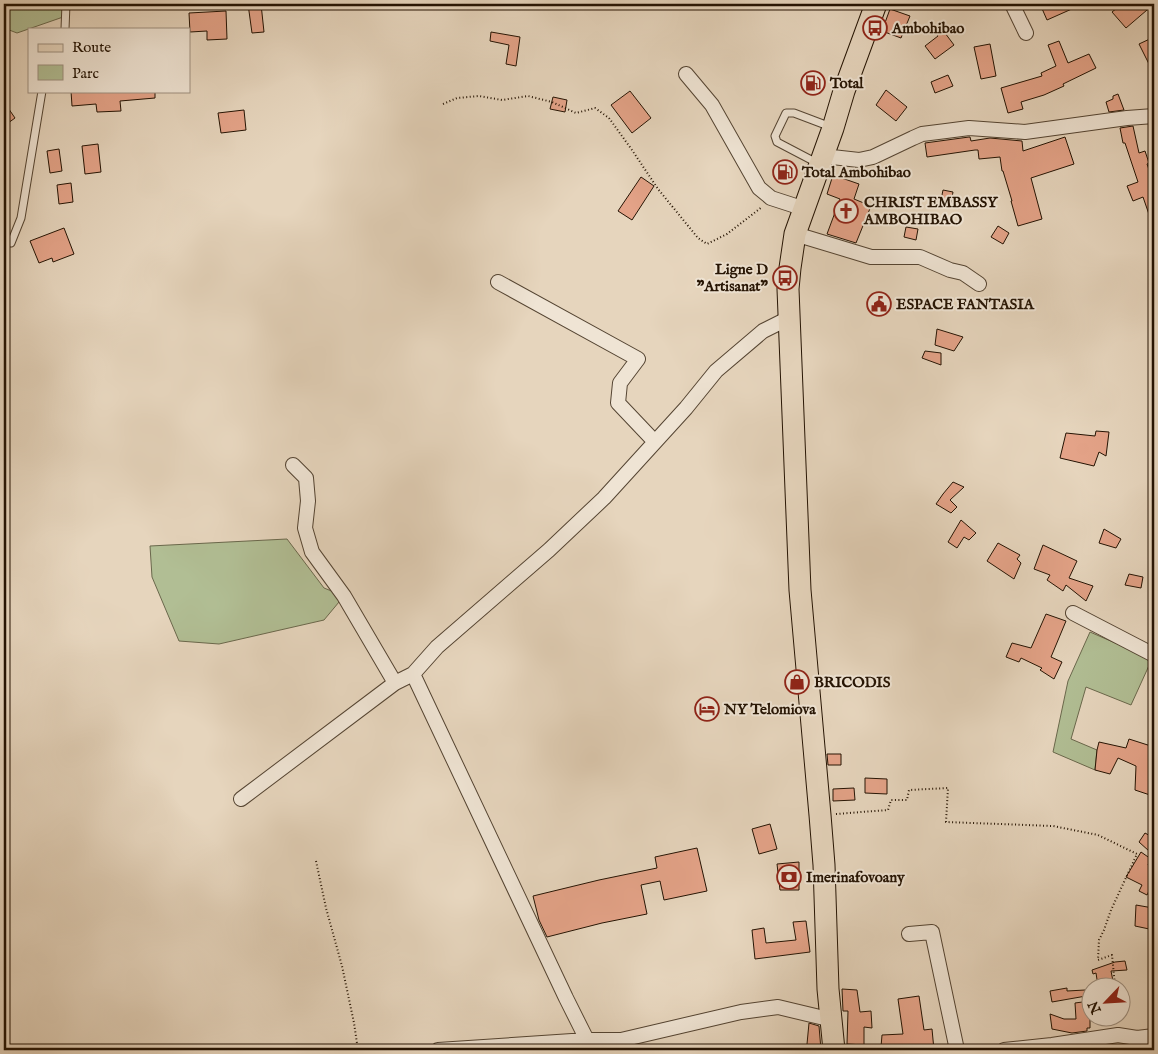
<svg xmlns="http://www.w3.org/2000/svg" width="1158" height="1054" viewBox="0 0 1158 1054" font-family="'IM FELL English',serif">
<rect width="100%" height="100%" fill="#e6d5bd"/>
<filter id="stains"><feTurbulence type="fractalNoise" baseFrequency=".004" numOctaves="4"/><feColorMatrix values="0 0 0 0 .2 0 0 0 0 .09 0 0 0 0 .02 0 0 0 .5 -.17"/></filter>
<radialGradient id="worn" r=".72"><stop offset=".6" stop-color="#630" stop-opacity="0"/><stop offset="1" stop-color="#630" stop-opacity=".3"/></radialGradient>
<path fill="#b1be94" stroke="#6a684c" d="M4,4H63L66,16L17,33L4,28Z
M287,539L324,588L344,596L324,620L219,644L179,641L152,577L150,546Z
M1090,632L1152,659L1131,705L1086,687L1071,739L1097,750L1095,770L1053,752L1068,681Z"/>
<path fill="#e4a388" stroke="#241303" d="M248,4H261L264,32L252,33Z
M1040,4H1083L1047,20Z
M1122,4H1154L1126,28L1112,12Z
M890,9L910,16L901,38L882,31Z
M226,11L227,39L207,40V31L190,32L189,13Z
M942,23L949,30L945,33L954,45L935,59L925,46L938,36L933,30Z
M491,32L520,37L516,66L506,64L509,45L490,41Z
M1154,37V74L1139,44Z
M1059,41L1068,63L1089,54L1096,68L1063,84L1064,86L1044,95L1021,102L1023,109L1008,113L1001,88L1042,76L1041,73L1056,66L1048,45Z
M990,44L996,76L981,79L974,47Z
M948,75L953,86L935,93L931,82Z
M886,90L907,107L896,121L876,105Z
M71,91H155V98L120,101L121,111L97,112L96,104L72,106Z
M630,91L651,118L632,133L611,105Z
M1118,94L1124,110L1109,112L1106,102L1113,99V96Z
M553,97L567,100L565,112L550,109Z
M4,102L15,118L4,126Z
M244,110L246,130L221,133L218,113Z
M1133,126L1139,153L1145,151L1149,163L1147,164L1151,175H1149L1154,188V226H1153L1143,197L1133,201L1127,186L1138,182L1125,143H1123L1120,128Z
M969,137H970L971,141L990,138L1022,141L1023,151L1065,137L1074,164L1031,178L1042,219L1018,226L1011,201H1012L1003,171H1002L1000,157L979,159L978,150H975L927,157L925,143Z
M98,144L101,172L85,174L82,146Z
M59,149L62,171L50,173L47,151Z
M833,175L859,184L854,199L871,206L856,243L827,234L840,199L827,194Z
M641,177L654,186L632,220L618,211Z
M71,183L73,202L59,204L57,185Z
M943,190L953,192L951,203L941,200Z
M998,226L1009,233L1003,244L991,237Z
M906,227L918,229L916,240L904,237Z
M64,228L74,254L53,262L52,258L39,263L30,241Z
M937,329L963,337L954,351L935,345Z
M925,351L941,353V365L922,358Z
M1096,431L1109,432L1106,456L1099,452L1094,466L1060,458L1066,433L1095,436Z
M953,482L964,487L950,500L957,507L951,513L936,504L943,494Z
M961,520L976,533L969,540L964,537L957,548L948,542Z
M1104,529L1121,539L1116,548L1099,543Z
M998,543L1020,555L1017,559L1021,563L1014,579L987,561Z
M1043,545L1077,561L1069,578L1093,586L1086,601L1066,585L1063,591L1047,580L1050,575L1034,569Z
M1129,574L1143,577L1141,588L1125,585Z
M1046,614L1066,621L1051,657L1062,662L1054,679L1040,670L1042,668L1021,658L1019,662L1006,657L1012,643L1031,648Z
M1129,739L1154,747V786L1153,796L1135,790L1136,766L1118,758L1110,774L1095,770L1097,750L1099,742L1126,748Z
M827,754H841V765H828Z
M865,778L887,779V794L865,793Z
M854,788L855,800L833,801V789Z
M770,824L777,849L759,854L752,829Z
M1145,833L1154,838L1149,851L1139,842Z
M697,848L707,891L664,900L660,881L641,885L647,914L602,923L547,937L539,920L533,896L599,880L657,868L655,857Z
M1141,852L1151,859L1148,865L1154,871V881L1147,895L1139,891L1142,885L1126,877Z
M799,862V890H780L777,864Z
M1136,905L1153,908L1154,930L1135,926Z
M806,921L810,952L755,959L752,930L764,928L766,943L796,940L793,922Z
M1125,961L1127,970L1111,971L1114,986H1098L1096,973L1093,974L1092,970L1115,962Z
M1067,988V991L1085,990L1086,996L1052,1002L1050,991Z
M842,989L857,990L860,1012L871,1011L872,1028L864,1027V1045L847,1044L848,1011H843Z
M919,996L924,1030L932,1029L934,1050H896V1047H881L882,1035L903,1034L898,999Z
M1090,1001V1028H1087V1031L1072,1033L1052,1029L1050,1014L1064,1019H1076L1075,1003Z
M809,1023L819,1026L821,1050H808L807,1044Z"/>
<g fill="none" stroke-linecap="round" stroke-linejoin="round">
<g stroke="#544432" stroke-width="9">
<path id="lane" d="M65,29L66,4
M819,164L777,142L775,136L786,113H794L831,127
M11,243L21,218L42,91"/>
</g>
<g stroke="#544432" stroke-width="16">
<path id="street" d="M1012,4L1026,33
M686,74L712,105L759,188L771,198L805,209
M823,156L859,160L873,157L913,138L922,134L946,131L969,128L1025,132L1127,118L1154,116
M795,234L871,257H920L950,270L963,273L979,284
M498,282L638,359L620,383L618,403L655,442
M293,465L306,478L308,501L305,528L312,552L344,596L395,683
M1073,613L1154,655
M413,674L566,998L587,1040V1050
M241,799L395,683L413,674L437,647L549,550L604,498L686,408L716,371L763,331L789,318
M909,934L932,932L957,1050
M438,1050L587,1040H621L741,1012L778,1007L824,1018H831
M1004,1050L1052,1045L1118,1035L1137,1038L1154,1036
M1135,1050L1137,1038"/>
</g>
<g stroke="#241303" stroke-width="23">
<path id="primary" d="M834,1050L828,989L824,865L820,815L800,590L788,289L790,268L795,234L833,128L844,91L876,4"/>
</g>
<path stroke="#241303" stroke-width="2" stroke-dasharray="1 2.5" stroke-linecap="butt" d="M443,104L457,98L479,96L502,100L528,96L552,102L576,113L595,108L609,118L632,150L658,189L698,238L707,244L727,234L762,207
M836,814L888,810L891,800H907L909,790L948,788L946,822L1053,826L1098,835L1137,854L1111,910L1104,930L1099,940L1098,960L1112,955L1115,986
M316,861L326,908L342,966L354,1023L358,1050
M1117,1016V1023"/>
<use href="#lane" stroke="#efe4d4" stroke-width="7"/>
<use href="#street" stroke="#efe4d4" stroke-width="14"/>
<use href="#primary" stroke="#e6d5bd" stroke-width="21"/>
</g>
<defs>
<g id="bus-ring" transform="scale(1.25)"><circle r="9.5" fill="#efe4d4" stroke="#8f2418" stroke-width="1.5"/><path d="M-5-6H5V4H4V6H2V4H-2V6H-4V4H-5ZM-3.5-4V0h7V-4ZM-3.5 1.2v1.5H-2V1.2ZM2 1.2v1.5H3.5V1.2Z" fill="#8f2418"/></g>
<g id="fuel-ring" transform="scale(1.25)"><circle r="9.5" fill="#efe4d4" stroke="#8f2418" stroke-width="1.5"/><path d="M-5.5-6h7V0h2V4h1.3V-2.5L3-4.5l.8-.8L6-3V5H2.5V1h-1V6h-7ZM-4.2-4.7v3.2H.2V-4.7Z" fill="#8f2418"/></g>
<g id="church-ring" transform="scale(1.25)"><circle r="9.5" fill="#efe4d4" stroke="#8f2418" stroke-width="1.5"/><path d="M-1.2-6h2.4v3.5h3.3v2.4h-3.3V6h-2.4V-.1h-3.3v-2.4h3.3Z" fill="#8f2418"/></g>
<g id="civic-ring" transform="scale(1.25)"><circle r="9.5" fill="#efe4d4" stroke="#8f2418" stroke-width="1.5"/><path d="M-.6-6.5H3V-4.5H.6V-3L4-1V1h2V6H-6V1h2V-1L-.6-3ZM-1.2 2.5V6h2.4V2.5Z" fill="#8f2418"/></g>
<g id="shop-ring" transform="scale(1.25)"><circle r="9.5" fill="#efe4d4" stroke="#8f2418" stroke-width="1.5"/><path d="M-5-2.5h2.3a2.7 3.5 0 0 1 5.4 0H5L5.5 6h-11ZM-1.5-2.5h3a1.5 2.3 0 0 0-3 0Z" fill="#8f2418"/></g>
<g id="hotel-ring" transform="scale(1.25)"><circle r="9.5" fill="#efe4d4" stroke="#8f2418" stroke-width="1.5"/><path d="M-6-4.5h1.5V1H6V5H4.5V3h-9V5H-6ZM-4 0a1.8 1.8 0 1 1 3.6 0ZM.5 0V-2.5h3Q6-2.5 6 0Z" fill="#8f2418"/></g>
<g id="bank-ring" transform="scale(1.25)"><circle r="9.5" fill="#efe4d4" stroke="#8f2418" stroke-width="1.5"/><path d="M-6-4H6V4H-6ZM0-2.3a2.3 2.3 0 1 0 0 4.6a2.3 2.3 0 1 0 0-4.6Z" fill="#8f2418"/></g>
</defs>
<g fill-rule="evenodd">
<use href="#bus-ring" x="875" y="28"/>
<use href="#fuel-ring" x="813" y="83"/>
<use href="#fuel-ring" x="785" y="172"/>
<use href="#church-ring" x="846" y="211"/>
<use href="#bus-ring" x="785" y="278"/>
<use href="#civic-ring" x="879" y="304"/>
<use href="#shop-ring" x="797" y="682"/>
<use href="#hotel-ring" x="707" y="709"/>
<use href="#bank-ring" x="789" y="877"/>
</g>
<g text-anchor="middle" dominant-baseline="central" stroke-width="4" stroke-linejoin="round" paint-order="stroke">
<g font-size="15" font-weight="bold" fill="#241303" stroke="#efe4d4" text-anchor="start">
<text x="892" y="28">Ambohibao</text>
<text x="830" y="83">Total</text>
<text x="802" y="172">Total Ambohibao</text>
<text x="864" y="202">CHRIST EMBASSY<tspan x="864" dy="17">AMBOHIBAO</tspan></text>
<text x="768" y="269" text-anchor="end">Ligne D<tspan x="768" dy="17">"Artisanat"</tspan></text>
<text x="896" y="304">ESPACE FANTASIA</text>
<text x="814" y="682">BRICODIS</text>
<text x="724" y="709">NY Telomiova</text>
<text x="806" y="877">Imerinafovoany</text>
</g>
</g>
<rect width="1158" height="1054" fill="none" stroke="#e6d5bd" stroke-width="20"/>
<rect x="5" y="5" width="1148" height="1044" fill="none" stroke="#241303" stroke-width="2.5"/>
<rect x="10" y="10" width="1138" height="1034" fill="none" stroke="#241303"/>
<rect x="28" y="28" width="162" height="65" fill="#efe4d4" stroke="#9e9080"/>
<rect x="38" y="44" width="25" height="8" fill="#e6d5bd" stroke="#9e9080"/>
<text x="72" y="52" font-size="15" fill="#241303">Route</text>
<rect x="38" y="65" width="25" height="15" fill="#b1be94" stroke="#9e9080"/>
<text x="72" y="78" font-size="15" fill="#241303">Parc</text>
<g transform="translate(1106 1002) rotate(245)"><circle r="24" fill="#efe4d4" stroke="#9e9080"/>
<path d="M0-4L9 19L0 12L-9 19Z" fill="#8f2418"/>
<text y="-8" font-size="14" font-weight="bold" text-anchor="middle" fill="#241303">N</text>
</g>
<rect width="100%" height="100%" filter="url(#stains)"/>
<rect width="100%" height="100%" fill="url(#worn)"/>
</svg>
